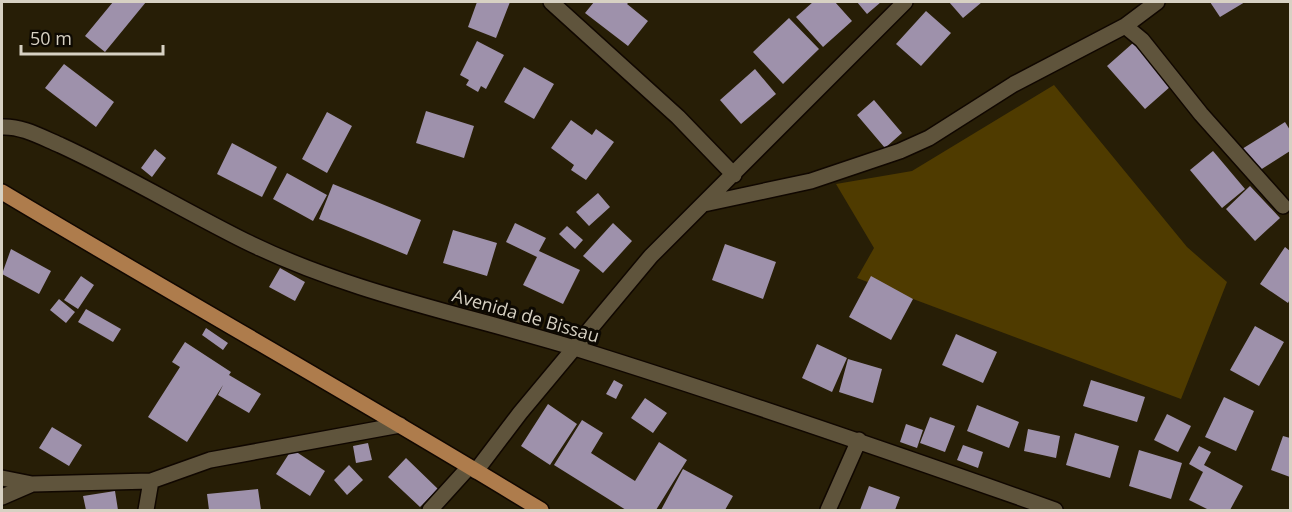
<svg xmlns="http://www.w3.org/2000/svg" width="1292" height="512" viewBox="0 0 1292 512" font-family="'Open Sans',sans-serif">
<rect width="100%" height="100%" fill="#271e06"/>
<path fill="#4f3b00" d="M1054,85L1187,247L1227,282L1181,399L857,278L874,248L836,184L912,171Z"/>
<path fill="#9e91ab" d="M113,2H146L105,52L85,36Z
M477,2H510L496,38L468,27Z
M594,2H629L627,4L648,21L628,46L585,13Z
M813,2H835L852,21L823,47L796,17Z
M857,2H881L867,14Z
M949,2H982L963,18Z
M1210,2H1245L1220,17Z
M926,11L951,33L921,66L896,44Z
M789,18L819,49L783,84L753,52Z
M477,41L504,55L486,89L481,86L478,92L466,85L469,80L460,75Z
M1133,43L1171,86L1145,109L1107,66Z
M64,64L114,102L96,127L45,88Z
M524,67L554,84L534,119L504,102Z
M755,69L776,94L741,124L720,100Z
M874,100L902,133L885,148L857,115Z
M426,111L474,126L464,158L416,143Z
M327,112L352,126L327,173L302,159Z
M571,120L592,135L596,129L614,142L586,180L571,170L574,165L551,148Z
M1285,122L1290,130V151L1257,172L1242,149Z
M232,143L277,167L262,197L217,174Z
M155,149L166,158L152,177L141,168Z
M1213,151L1245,189L1222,208L1190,170Z
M287,173L327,195L313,221L273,199Z
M333,184L421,220L407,255L319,219Z
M1250,186L1280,218L1255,241L1226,209Z
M598,193L610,207L589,226L576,212Z
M515,223L546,238L539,251L580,270L563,304L523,285L537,257L506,242Z
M613,223L632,241L603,273L583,256Z
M567,226L583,240L575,249L559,234Z
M453,230L497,243L487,276L443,263Z
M725,244L776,262L763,299L712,280Z
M1285,247L1290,251V299L1288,303L1260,284Z
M11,249L51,271L39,294L2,274Z
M280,268L305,282L295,301L269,287Z
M81,276L94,285L78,309L64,300Z
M871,276L913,299L891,340L849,317Z
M59,299L75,312L66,323L50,310Z
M86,309L121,329L113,342L78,322Z
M1255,326L1284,342L1259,386L1230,370Z
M206,328L228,343L223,350L202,335Z
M956,334L997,352L983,383L942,365Z
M185,342L231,372L229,375L261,394L249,413L218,395L223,385L187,442L148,417L180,367L172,362Z
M817,344L847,358L832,392L802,378Z
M848,359L882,369L873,403L839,392Z
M614,380L623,385L616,399L606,394Z
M1091,380L1145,397L1137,422L1083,406Z
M1224,397L1254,411L1236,451L1205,437Z
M645,398L667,413L653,433L631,418Z
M548,404L577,424L550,465L521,446Z
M977,405L1019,422L1009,448L967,431Z
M1167,414L1191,426L1178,452L1154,440Z
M930,417L955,426L945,452L920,443Z
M582,420L603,433L591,453L635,481L659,442L687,460L656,510H626L554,465Z
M906,424L923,430L917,448L900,442Z
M52,427L82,445L69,466L39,448Z
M1028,429L1060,436L1056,458L1024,451Z
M1075,433L1119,446L1110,478L1066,465Z
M1283,436L1290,438V477L1271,470Z
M368,443L372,460L356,463L353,446Z
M963,445L983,452L978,468L957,460Z
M1199,446L1211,452L1204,465L1243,486L1230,510H1209L1189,500L1203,472L1189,464Z
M292,449L325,471L310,496L276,474Z
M1139,450L1182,463L1171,499L1129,486Z
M406,458L438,489L420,507L388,477Z
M349,465L363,480L347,495L334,480Z
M683,469L733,496L725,510H661Z
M869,486L900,497L895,510H860Z
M258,489L261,510H209L207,494Z
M115,491L118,510H86L83,496Z"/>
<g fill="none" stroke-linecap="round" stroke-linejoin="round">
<g stroke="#100700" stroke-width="18">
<path id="street" d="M551,2L678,117L734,175
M1125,26L1157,2
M2,127C22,126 41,137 60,145C123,174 183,210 245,241C350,293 467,315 578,349C738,399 897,454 1055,510
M704,204L811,181L900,151L929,138L1014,84L1125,26L1142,40L1201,114L1283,206
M476,471L520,413L651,256L905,2
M2,478L32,484L151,481L210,460L400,425
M2,497L32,484
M146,510L151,481
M430,510L469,467
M828,510L859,440"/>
</g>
<g stroke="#100700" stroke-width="18">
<path id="primary" d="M2,192C181,299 363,401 541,510"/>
</g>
<use href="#street" stroke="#5f543c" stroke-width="15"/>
<use href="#primary" stroke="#ae7c4c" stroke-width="15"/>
</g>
<g text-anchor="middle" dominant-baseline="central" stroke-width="6" stroke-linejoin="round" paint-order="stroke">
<g font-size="18" fill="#d7d1c3" stroke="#0d0902">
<text transform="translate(526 315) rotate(16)">Avenida de Bissau</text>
</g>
</g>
<rect width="1292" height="512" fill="none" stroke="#d7d1c3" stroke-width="6"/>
<path d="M21 45v9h142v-9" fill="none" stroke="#d7d1c3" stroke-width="3"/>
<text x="30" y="45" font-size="18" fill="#d7d1c3" stroke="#0d0902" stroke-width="4.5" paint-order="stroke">50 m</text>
</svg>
